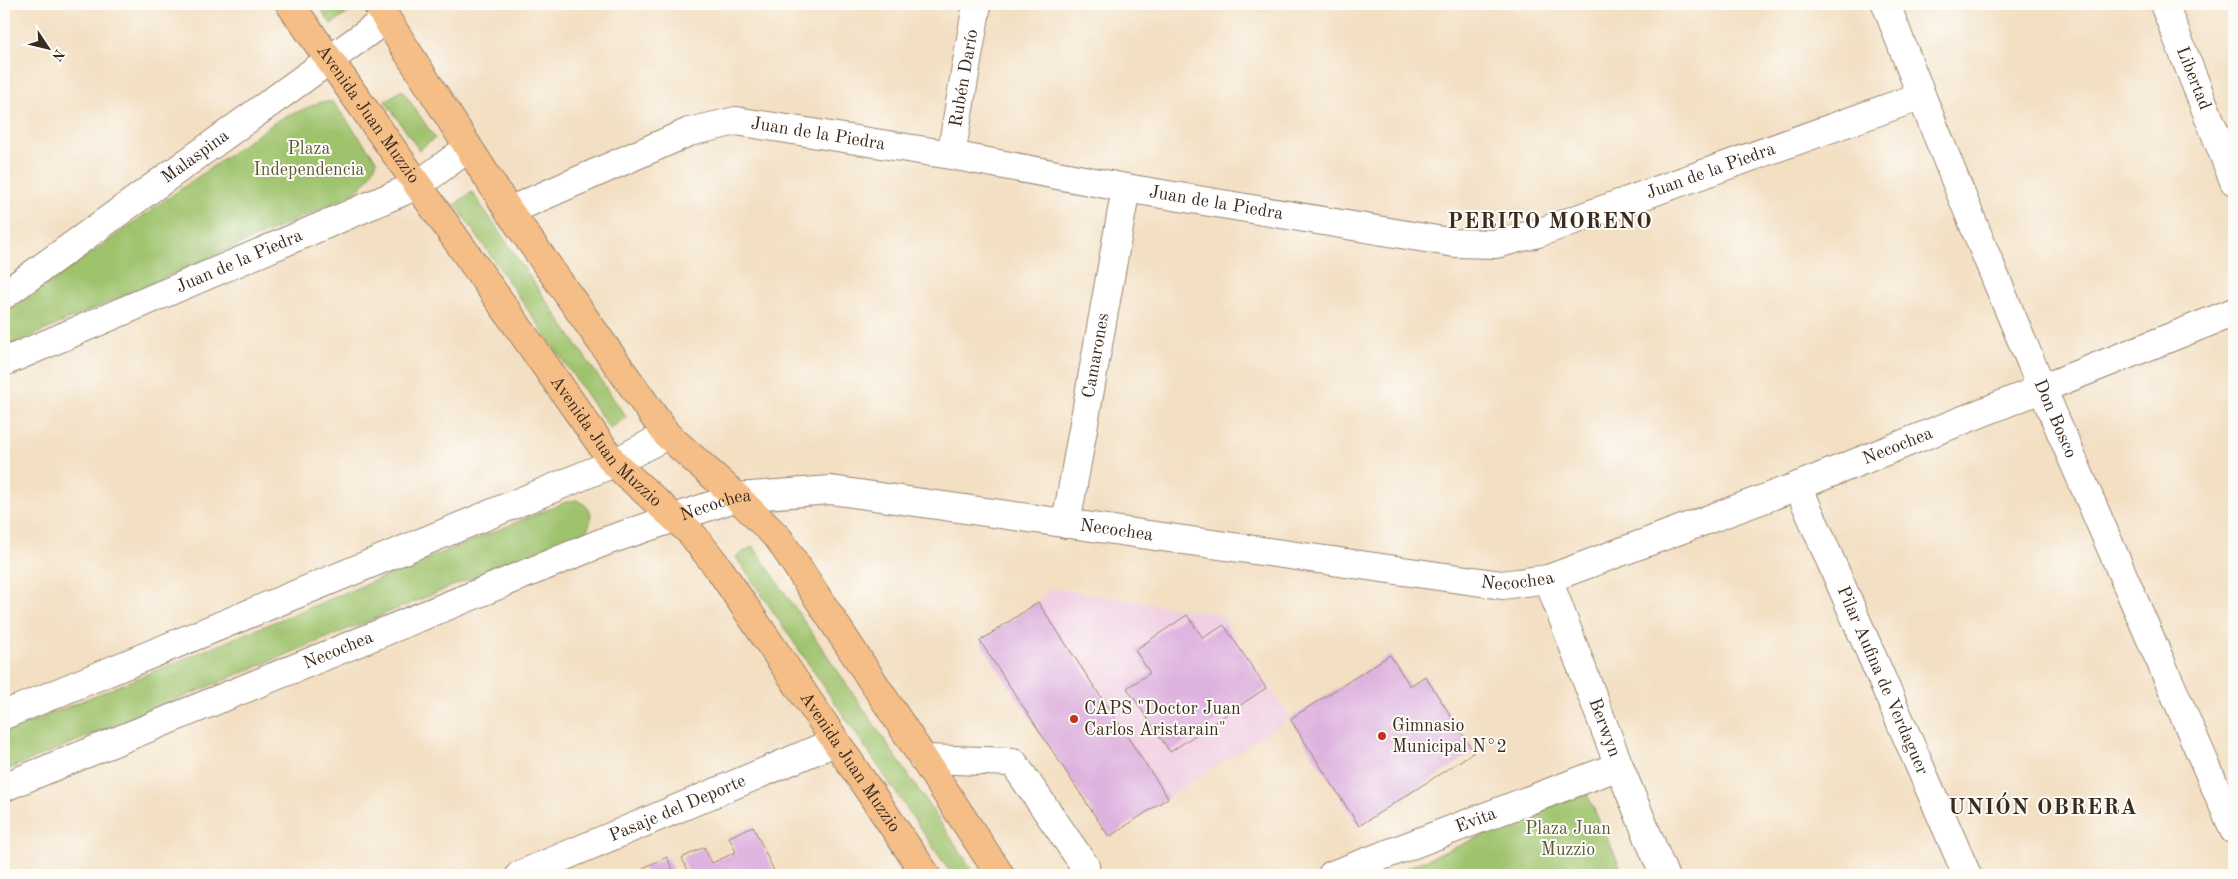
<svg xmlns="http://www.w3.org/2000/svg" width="2238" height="879" viewBox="0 0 2238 879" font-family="'Old Standard TT',serif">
<rect width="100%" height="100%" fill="#fdfcf7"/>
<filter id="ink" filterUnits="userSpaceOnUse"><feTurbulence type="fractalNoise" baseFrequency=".02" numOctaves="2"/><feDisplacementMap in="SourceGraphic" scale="10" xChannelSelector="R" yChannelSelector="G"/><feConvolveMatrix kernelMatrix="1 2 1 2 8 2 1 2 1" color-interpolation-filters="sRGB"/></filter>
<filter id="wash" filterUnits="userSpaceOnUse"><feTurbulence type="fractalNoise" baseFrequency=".0096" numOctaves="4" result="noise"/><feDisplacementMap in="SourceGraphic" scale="20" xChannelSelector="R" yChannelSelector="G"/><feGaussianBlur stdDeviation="1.12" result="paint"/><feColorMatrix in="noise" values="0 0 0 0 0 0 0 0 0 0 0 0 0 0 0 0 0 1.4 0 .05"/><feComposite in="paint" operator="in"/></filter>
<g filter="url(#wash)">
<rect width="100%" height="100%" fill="#f3dfc2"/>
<path fill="#f1d0e4" d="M1051,588L1221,615L1290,718L1168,798L1038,602Z"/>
<path fill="#9fc36d" stroke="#6d7646" d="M317,4H342L348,13L331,24Z
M402,90L435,138L419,150L385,101Z
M321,102H333L377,161C364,192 353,193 325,207L4,348V315L278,120Z
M472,192L626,417L610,429L455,204Z
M576,500C592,506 595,517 586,531L4,771V733L566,502Z
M753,546L976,875H952L736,557Z
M1586,792L1624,875H1390Z"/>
<g id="blocks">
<path fill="#deb2df" d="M1038,602L1168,798L1109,837L980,641Z
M1187,615L1203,638L1224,625L1266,688L1170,752L1127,688L1150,673L1135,650Z
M1390,655L1410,686L1425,676L1474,752L1359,826L1290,719Z
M753,826L775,873L769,875H690L682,858L704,847L712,863L736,852L729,837Z
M667,857L675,875H647L643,868Z"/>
</g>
</g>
<g filter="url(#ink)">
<use href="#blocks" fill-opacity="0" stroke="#978470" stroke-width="1"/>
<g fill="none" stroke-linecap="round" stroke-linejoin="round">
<g stroke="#978470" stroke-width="30">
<g id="minor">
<path id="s1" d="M1886,4C1992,283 2115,556 2234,830"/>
<path id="s2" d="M2164,4L2234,181"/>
<path id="s3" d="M951,155L977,4"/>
<path id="s4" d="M509,211L689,132L736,121L951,155L1126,188L1455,243L1496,244L1538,233L1921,96"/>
<path id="s5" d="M4,295L386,19"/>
<path id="s6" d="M4,362L418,185L468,148"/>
<path id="s7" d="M1798,486L1967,875"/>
<path id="s8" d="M1066,524L1126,188"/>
<path id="s9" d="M1548,579L1619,766L1664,875"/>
<path d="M4,715L614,463L667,435"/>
<path d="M923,759L1013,762L1085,866L1081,875"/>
<path id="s10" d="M4,787L606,541L737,497L831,490L1502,585L1548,579L1798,486L2234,312"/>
<path id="s11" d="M520,875L835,742"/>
<path id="s12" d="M1332,875L1619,766"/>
</g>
</g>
<g stroke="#978470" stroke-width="30">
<g id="major">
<path id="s13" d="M290,4L614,463L691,533L720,570L926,875"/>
<path d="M377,4L509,211L667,435L737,497L779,539L1000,875"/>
</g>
</g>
<use href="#minor" stroke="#fff" stroke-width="28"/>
<use href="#major" stroke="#f5be86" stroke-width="28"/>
</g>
</g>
<g fill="#c8321e" stroke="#fdfcf7" stroke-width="2">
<circle cx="1074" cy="719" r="5"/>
<circle cx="1382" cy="736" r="5"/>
</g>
<g text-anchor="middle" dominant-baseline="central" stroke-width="4" stroke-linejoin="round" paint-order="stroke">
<g font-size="18" fill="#3b2a1e" stroke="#fdfcf7">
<text stroke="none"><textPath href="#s3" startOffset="78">Rubén Darío</textPath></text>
<text stroke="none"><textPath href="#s2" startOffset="80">Libertad</textPath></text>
<text stroke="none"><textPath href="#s13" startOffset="135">Avenida Juan Muzzio</textPath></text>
<text stroke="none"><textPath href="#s4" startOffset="328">Juan de la Piedra</textPath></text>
<text stroke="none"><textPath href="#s5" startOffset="236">Malaspina</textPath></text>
<text stroke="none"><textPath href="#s4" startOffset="1242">Juan de la Piedra</textPath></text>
<text stroke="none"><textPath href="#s4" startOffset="732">Juan de la Piedra</textPath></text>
<text stroke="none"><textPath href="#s6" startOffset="256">Juan de la Piedra</textPath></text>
<text stroke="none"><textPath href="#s8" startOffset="171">Camarones</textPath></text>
<text stroke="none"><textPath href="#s1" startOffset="448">Don Bosco</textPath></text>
<text stroke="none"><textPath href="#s13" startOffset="540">Avenida Juan Muzzio</textPath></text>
<text stroke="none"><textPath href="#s10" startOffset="1981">Necochea</textPath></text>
<text stroke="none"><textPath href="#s10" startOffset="766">Necochea</textPath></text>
<text stroke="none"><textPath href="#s10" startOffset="1171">Necochea</textPath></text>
<text stroke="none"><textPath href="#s10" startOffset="1576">Necochea</textPath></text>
<text stroke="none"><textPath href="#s10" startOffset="361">Necochea</textPath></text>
<text stroke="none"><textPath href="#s7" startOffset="212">Pilar Aufina de Verdaguer</textPath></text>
<text stroke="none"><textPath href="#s9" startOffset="159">Berwyn</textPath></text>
<text stroke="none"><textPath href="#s13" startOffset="945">Avenida Juan Muzzio</textPath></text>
<text stroke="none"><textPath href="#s11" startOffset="171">Pasaje del Deporte</textPath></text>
<text stroke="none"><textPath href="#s12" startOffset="154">Evita</textPath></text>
</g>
<g font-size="18" fill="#595836" stroke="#fdfcf7">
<text x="309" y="149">Plaza<tspan x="309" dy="21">Independencia</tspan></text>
<text x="1568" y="829">Plaza Juan<tspan x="1568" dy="21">Muzzio</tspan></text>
</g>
<g font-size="18" fill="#3b2a1e" stroke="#fdfcf7" text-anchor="start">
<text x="1084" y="709">CAPS "Doctor Juan<tspan x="1084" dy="21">Carlos Aristarain"</tspan></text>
<text x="1392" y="726">Gimnasio<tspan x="1392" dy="21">Municipal N°2</tspan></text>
</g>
<g font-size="22" font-weight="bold" letter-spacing="1" fill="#3b2a1e" stroke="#fdfcf7">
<text x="1550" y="222">PERITO MORENO</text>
<text x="2043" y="808">UNIÓN OBRERA</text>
</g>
</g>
<rect width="2238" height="879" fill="none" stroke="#fdfcf7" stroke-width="20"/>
<g transform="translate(48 48) rotate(125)" stroke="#fdfcf7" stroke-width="4" paint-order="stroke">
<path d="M0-4L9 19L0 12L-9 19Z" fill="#3b2a1e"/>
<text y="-8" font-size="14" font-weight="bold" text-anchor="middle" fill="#3b2a1e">N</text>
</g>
</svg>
